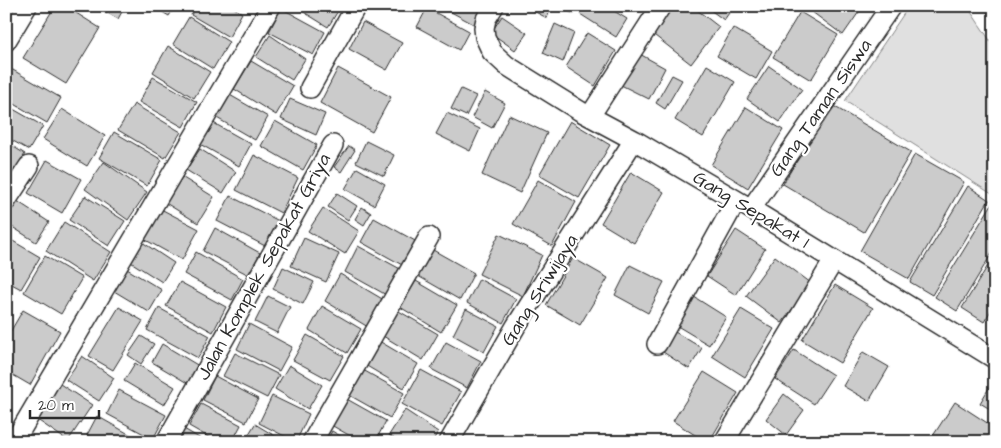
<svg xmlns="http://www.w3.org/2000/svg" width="1001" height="448" viewBox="0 0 1001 448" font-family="'Architects Daughter',sans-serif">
<rect width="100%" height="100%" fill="#fff"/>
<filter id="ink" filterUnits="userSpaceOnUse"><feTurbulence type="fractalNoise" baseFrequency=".02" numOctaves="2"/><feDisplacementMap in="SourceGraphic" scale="10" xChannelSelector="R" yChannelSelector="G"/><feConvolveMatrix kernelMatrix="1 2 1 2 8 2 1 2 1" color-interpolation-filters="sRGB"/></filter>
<g filter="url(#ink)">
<path fill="#e0e0e0" stroke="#868686" d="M909,6H967L995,48V196L845,101Z"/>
<path fill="#cbcbcb" stroke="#2b2b2b" d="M55,6H65L100,28L66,84L23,58Z
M95,6H125L118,19Z
M152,6H175L169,16Z
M196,6H231L242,13L229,37L191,15Z
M294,6H341L328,27Z
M440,6H487L477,26Z
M524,6H552L547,18Z
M565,6H578L574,14L563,9Z
M585,6H606L627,19L616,37L580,14Z
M670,6H692L719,27L691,64L650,32Z
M705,6H734L724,20Z
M804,6H857L861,9L843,35Z
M281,8L325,32L313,55L269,32Z
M427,8L469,31L459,50L417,27Z
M800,12L838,35L811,80L773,57Z
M502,16L527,33L515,50L491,33Z
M189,17L229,42L213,69L173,44Z
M363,22L402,43L387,70L349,49Z
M555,24L574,33L563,62L543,53Z
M733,28L772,51L756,79L717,56Z
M587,33L616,51L595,86L566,67Z
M270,35L305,59L292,80L256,57Z
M168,46L210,72L194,98L153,72Z
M636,52L665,68L649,99L619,84Z
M251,61L293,86L276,115L234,89Z
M707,65L735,82L703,137L675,120Z
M6,66L61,98L47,123L6,99Z
M769,66L802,89L780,122L747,99Z
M338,68L391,97L372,132L320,103Z
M672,75L682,80L665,109L656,103Z
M153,77L197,102L183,127L139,102Z
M461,89L476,96L466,116L451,109Z
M485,92L505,103L492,128L472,117Z
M228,94L268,117L255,140L215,117Z
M290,99L325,114L316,135L281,119Z
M134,104L181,132L165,158L118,130Z
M830,104L911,152L864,232L783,184Z
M6,105L43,126L29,150L6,137Z
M746,107L783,130L748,188L711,165Z
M62,109L105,136L87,166L43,139Z
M447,113L480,129L470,151L436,134Z
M509,115L547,133L520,193L482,175Z
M210,121L251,144L239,166L198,143Z
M275,121L317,145L303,170L261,146Z
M570,121L610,145L579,198L539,175Z
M114,132L162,160L147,186L99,158Z
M366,141L394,155L384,176L356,162Z
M6,142L25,154L6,184Z
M349,146L355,150L341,172L334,167Z
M200,149L236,172L223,193L186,170Z
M915,154L964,182L909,279L860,251Z
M254,155L298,178L281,213L236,190Z
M47,160L81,179L62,213L28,193Z
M104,162L147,192L128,220L85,189Z
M357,168L385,184L374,205L345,189Z
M631,172L664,192L634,243L601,223Z
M180,176L214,197L198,223L164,202Z
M538,180L576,202L552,246L513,224Z
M968,186L989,200L932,295L910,282Z
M337,193L357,206L348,220L328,207Z
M85,196L125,221L109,246L69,220Z
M230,196L281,222L267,247L217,221Z
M995,199V248L957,311L935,297Z
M17,201L49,222L36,242L6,223V219Z
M362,207L371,213L364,225L355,219Z
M159,208L199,229L182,260L142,238Z
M323,208L359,231L345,254L308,231Z
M374,218L417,242L404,266L361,242Z
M64,222L111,252L93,281L46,251Z
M215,228L260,253L249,275L203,251Z
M736,230L765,249L736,295L707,276Z
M499,234L542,255L523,296L479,274Z
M6,237L40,257L21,289L6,281Z
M304,238L339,254L326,282L291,266Z
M139,240L174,263L162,282L126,259Z
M358,246L404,271L390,297L345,272Z
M433,250L474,273L460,300L418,276Z
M196,252L243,279L232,300L184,274Z
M995,254V304L984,322L962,308Z
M45,256L82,278L61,314L24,292Z
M775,256L811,283L782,323L746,296Z
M573,258L608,278L580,325L546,305Z
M630,265L664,282L648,313L615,295Z
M283,267L314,282L303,304L273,289Z
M127,269L162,290L149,312L114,291Z
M340,274L384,300L368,327L325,301Z
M479,279L516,299L503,323L467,303Z
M416,281L457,305L441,332L400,307Z
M180,282L226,307L213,332L166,306Z
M835,285L873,308L840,363L802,340Z
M691,295L726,317L709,345L674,324Z
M268,296L290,307L277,333L255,322Z
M322,306L361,329L347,353L309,330Z
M119,307L143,321L113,370L89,356Z
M159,308L210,336L198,358L147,330Z
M466,309L498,326L484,352L453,335Z
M741,309L774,329L745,377L712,356Z
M23,310L60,331L30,385L6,371V339Z
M397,310L438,334L423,360L383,336Z
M249,324L292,347L279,371L237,349Z
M675,332L702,348L689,369L663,352Z
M307,335L344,356L330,380L293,360Z
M141,336L154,344L141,364L128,355Z
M379,341L418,364L404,388L365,365Z
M446,342L481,361L467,388L431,369Z
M162,344L199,366L189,384L152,362Z
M794,350L833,375L814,404L775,379Z
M863,352L889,367L869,401L843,386Z
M235,353L279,375L267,398L223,376Z
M82,356L114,378L99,401L66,380Z
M135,363L175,387L164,405L124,381Z
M289,365L322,385L308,409L275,389Z
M363,370L404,393L390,418L349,395Z
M421,370L461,392L442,426L402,404Z
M704,372L738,393L709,442H706L673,421Z
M215,376L258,399L246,422L203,400Z
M995,378V412L980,403Z
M60,384L92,405L68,441L36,419Z
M119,390L166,415L153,439L107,414Z
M784,394L804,410L786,435L766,419Z
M272,396L309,414L296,442L259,423Z
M345,398L386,421L375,442H361L331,425Z
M955,402L995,428V442H929Z
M201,404L241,425L232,442H217L189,426Z
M405,410L438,432L432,442H400L389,435Z
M97,416L143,442H100L87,435Z
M255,424L285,442H244Z
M184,429L206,442H177Z
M332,431L350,442H326Z"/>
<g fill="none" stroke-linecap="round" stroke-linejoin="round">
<g stroke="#2b2b2b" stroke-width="22">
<path id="minor" d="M494,6L486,19L484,28L485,37L492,52L506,65L580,111L634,140L751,209L995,359
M6,41L27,6
M310,88L356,6
M590,116L661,6
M6,201L29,166
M751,209L891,6
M657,344L736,201
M15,440L271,6
M166,442L333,145
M312,442L429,237
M449,442L516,326L634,140
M724,442L834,260"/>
</g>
<use href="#minor" stroke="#fff" stroke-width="19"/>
</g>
</g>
<g text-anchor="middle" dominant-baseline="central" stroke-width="4.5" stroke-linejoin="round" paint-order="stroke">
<g font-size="19" fill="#2b2b2b" stroke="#fff">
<text transform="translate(821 108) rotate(-55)">Gang Taman Siswa</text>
<text transform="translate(751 210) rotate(31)">Gang Sepakat 1</text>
<text transform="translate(264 267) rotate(-61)">Jalan Komplek Sepakat Griya</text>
<text transform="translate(540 290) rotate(-58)">Gang Sriwijaya</text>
</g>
</g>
<rect width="1001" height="448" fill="none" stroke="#fff" stroke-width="25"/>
<rect x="12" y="12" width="976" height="423" fill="none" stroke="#2b2b2b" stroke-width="2" filter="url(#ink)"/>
<path d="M30 410v8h69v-8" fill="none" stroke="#2b2b2b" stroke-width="2.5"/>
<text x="38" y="410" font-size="15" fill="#2b2b2b" stroke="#ffffff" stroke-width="4" paint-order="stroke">20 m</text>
</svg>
